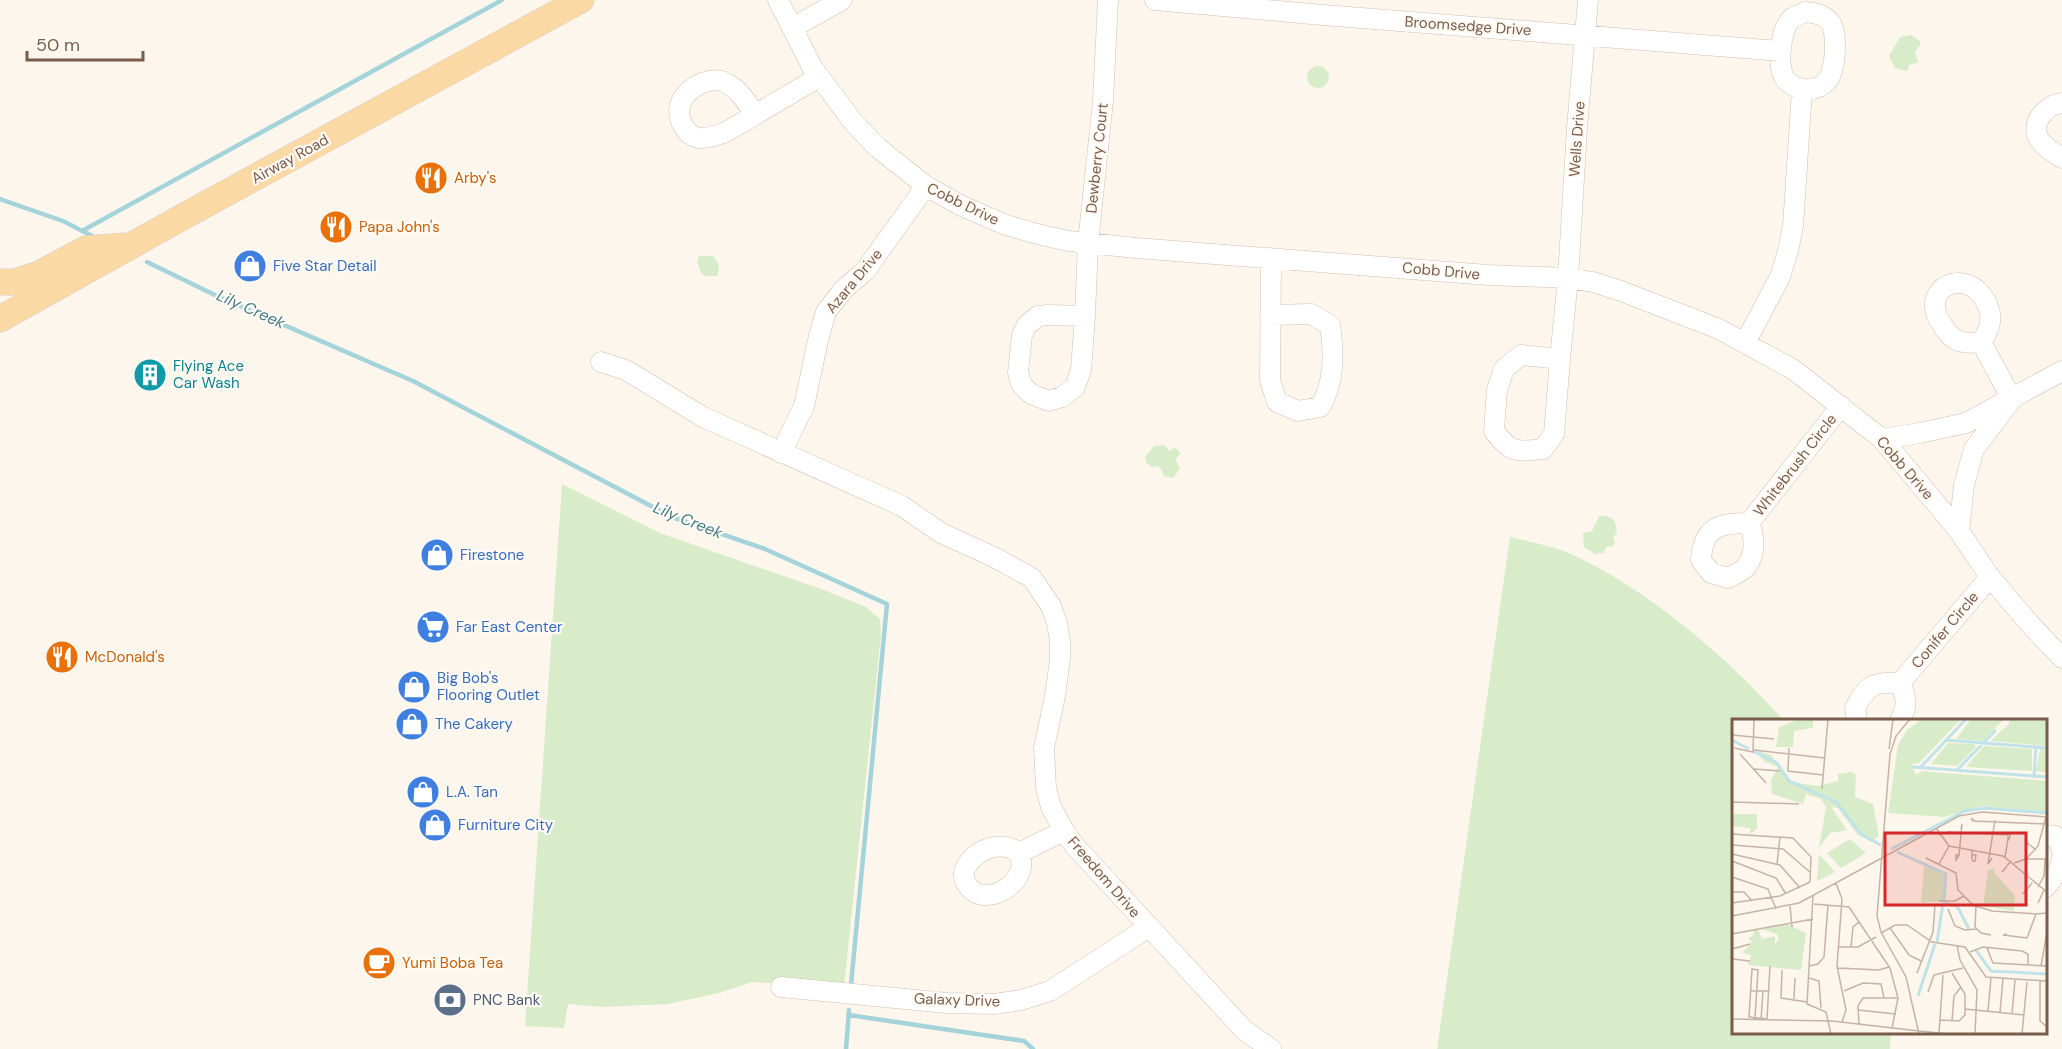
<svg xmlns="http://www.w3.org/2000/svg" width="2062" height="1049" viewBox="0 0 2062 1049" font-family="'DM Sans',sans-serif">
<rect width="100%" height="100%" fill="#fdf6ec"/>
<path fill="#d8ecc9" d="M1911,35L1920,41V45L1915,52L1918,63L1910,64L1907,71L1895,68L1889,56L1900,37Z
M1307 77a11 11 0 1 1 22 0a11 11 0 1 1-22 0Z
M699,256H713C718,263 721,268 717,276H706L701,273L697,261Z
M1165,445L1169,451L1175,447L1181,454L1175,458L1180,469L1173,478L1164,476L1161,469L1157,466L1151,467L1146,462L1145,457L1154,446Z
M562,484L660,533L824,590L866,607L880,619L881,634L844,987L752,982L719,993L668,1004L603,1007L568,1004L564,1028L525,1026Z
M1599,516C1612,516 1615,518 1617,532L1613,538L1615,543L1612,547L1607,546L1603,553L1595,554L1584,547L1583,533L1592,531Z
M1510,537C1530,542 1552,546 1571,554C1646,588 1730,659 1783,720H1734V1032L1891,1033L1890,1049H1437Z"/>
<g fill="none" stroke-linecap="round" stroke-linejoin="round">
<path stroke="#a5d3da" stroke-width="4.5" d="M0,199L63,221L96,238
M82,231L502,0
M147,262L217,296L413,381L672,517L765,549L887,604L851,985
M849,1015L1024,1041L1033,1049
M846,1049L849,1010"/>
<g stroke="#d1beb0" stroke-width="21">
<path id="minor" d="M778,0L812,67L854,123L878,148L926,186L962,206L1006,225L1041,235L1069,241L1136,248L1488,275L1568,278L1593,282L1621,291L1719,329L1794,370L1882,439L1959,531L1990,577L2029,623L2062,658
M1155,0L1323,15L1781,51
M1805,12C1814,13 1824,14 1830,22C1838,32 1836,71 1827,81C1816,93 1796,91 1786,80C1776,68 1780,29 1792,18C1796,16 1801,14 1805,12Z
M792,28L842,0
M2062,103C2044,105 2027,127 2042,143C2047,149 2056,154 2062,158
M755,114C747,103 739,89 726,83C712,75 690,86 682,100C675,114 682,134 699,138C708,139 717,135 726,132L819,77
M1270,315L1311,314L1330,325C1334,353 1335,382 1320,407L1298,411L1277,402L1270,380L1271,258
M1085,316L1048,315L1038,316L1027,325L1022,335L1018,372L1021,384L1031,394L1049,401L1062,397L1075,387L1081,370L1085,316L1088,243L1103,101L1108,0
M1745,343L1780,277L1788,251L1793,226L1802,90
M1560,359L1554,434L1543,449C1516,452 1511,453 1494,431L1497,390L1504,369L1521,355L1560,359L1568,278L1577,128L1588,0
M601,362L626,370L703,417L902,506L941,533L994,557L1032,578L1051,606L1057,623L1060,641V659L1055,696L1044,748L1046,788L1051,807L1064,831L1075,846L1244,1030L1271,1049
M1882,439L1920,433L1966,423L2062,371
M781,453L804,406L819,336L826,312L843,290L865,271L926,186
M1749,523C1755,537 1756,554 1746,567C1742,572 1733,575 1728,578L1711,573L1701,560C1703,527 1719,523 1749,523L1841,406
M1959,531L1964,485L1974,449L2012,399L1981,342C1991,328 1994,316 1985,300C1968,270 1928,283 1936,313C1937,318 1942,324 1945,329C1954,343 1965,344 1981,342
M1900,683L1990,577
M1900,683C1907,698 1908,706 1900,720
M1857,720L1855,708C1868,684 1873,682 1900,683
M2046,835L2055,836L2060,844L2062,851
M1019,853C1029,874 1006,896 984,895C970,894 958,878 967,865C978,848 1003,840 1019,853L1064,831
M2046,887L2059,870L2062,858
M781,987L947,1003L995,1004L1021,1000L1050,991L1149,927"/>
</g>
<g stroke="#dad1cd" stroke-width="27">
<path id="major" d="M0,282H15L39,274L86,249L125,246
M0,319L186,215L581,0"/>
</g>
<use href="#minor" stroke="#fff" stroke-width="20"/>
<use href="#major" stroke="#fbd9a5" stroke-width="26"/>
</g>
<defs>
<g id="restaurant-disc" transform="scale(1.725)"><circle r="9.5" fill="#e8710a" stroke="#fffaf3"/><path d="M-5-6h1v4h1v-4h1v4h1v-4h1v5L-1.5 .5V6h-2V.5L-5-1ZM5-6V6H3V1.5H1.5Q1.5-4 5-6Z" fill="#fff"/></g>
<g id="shop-disc" transform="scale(1.725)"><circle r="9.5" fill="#3f7fe0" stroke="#fffaf3"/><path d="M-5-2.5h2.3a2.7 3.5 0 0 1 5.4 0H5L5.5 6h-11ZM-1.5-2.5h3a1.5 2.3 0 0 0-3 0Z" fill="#fff"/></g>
<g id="building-disc" transform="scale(1.725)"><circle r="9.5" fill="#0f9aa8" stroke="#fffaf3"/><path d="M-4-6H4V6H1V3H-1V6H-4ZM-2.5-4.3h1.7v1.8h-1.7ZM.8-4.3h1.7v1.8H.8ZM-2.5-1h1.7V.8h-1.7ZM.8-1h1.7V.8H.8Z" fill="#fff"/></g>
<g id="supermarket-disc" transform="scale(1.725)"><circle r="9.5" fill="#3f7fe0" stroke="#fffaf3"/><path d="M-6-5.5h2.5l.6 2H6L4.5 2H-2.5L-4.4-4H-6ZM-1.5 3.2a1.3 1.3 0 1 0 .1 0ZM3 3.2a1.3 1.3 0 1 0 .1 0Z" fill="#fff"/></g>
<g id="cafe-disc" transform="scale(1.725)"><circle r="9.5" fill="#e8710a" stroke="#fffaf3"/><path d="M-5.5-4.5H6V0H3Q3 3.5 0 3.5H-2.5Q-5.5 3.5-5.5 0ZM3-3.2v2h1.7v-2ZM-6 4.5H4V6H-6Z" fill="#fff"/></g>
<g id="bank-disc" transform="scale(1.725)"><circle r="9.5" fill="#5c6f8a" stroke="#fffaf3"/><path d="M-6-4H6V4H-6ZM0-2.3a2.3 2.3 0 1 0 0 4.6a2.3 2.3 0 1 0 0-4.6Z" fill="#fff"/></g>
</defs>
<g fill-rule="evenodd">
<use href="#restaurant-disc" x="431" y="178"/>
<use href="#restaurant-disc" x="336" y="227"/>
<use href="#shop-disc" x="250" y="266"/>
<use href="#building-disc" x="150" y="375"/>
<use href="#shop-disc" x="437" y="555"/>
<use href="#supermarket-disc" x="433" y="627"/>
<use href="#restaurant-disc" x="62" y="657"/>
<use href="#shop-disc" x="414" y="687"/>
<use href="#shop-disc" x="412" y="724"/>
<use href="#shop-disc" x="423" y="792"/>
<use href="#shop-disc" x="435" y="825"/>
<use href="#cafe-disc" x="379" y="963"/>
<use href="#bank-disc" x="450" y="1000"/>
</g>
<g text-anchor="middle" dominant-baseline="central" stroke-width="4.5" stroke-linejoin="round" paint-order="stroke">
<g font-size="15" fill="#7a5c4d" stroke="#fffaf3">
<text transform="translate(1468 26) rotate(4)">Broomsedge Drive</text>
<text transform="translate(1577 139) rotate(-86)">Wells Drive</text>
<text transform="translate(1097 158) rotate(-84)">Dewberry Court</text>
<text transform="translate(290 159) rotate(-29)">Airway Road</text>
<text transform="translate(963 204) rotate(26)">Cobb Drive</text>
<text transform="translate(1441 271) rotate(5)">Cobb Drive</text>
<text transform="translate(854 281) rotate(-50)">Azara Drive</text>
<text transform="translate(1795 465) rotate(-52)">Whitebrush Circle</text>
<text transform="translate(1905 468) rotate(49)">Cobb Drive</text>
<text transform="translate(1945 630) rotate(-50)">Conifer Circle</text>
<text transform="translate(1104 877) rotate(49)">Freedom Drive</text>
<text transform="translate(957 1000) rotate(2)">Galaxy Drive</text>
</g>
<g font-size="15" fill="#c56008" stroke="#fffaf3" text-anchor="start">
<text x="454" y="178">Arby's</text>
<text x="359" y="227">Papa John's</text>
<text x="85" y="657">McDonald's</text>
<text x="402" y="963">Yumi Boba Tea</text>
</g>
<g font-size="15" fill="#366cbe" stroke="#fffaf3" text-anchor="start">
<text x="273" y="266">Five Star Detail</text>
<text x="460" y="555">Firestone</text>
<text x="456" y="627">Far East Center</text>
<text x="437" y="678">Big Bob's<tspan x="437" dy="17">Flooring Outlet</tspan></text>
<text x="435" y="724">The Cakery</text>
<text x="446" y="792">L.A. Tan</text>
<text x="458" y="825">Furniture City</text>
</g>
<g font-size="15" fill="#0d838f" stroke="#fffaf3" text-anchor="start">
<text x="173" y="366">Flying Ace<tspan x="173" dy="17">Car Wash</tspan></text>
</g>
<g font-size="15" fill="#4e5e75" stroke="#fffaf3" text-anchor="start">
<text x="473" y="1000">PNC Bank</text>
</g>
<g font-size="16" font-style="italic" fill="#437c86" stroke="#fffaf3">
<text transform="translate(251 309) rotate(24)">Lily Creek</text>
<text transform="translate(688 520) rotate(22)">Lily Creek</text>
</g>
</g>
<g transform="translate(1732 719)">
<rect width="315" height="315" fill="#fdf6ec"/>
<path d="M67,0H81V9L62,12L61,28H44L47,8ZM190,0H229L187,44L180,45L184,56L190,52L315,62V93L250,87L212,98L156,94L166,26L175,11ZM239,0H272L251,22L224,20ZM277,0H315V27L258,22L277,5ZM216,24L242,25L244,28L225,47L199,45ZM252,27L300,30V52L234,48ZM308,30L315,31V54L304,52ZM22,31L39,36L59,62L72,65L87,67L106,62V55L120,53L124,56L123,78L141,85L147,117L143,120L148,127L125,115L106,89L99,88L115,111L98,114L87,129L94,88L89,80L74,75L71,85L40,75L39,61L46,48L33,43ZM0,95H25V110L18,115V109L0,107ZM118,120L134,134L109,149L95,134ZM87,135L103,153L85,162ZM192,147L213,156L211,182L189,184ZM263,149L262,153L283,177L282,192L251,187L256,151ZM55,205L74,214L69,251L16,246L19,236L10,234L20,223L16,219L22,216L21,211L26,210L30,220L43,217V225L47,220L45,215L29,210Z" fill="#d8ecc9"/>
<path fill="none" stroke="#bfe3e8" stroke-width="3" d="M0,21L17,30M214,21L315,29M21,32L45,44L57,62L104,83L130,116L149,126M181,48L315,58M188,49L234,0M225,51L264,11M302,57L304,28M159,130L233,92L253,89L315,94M165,133L214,155L212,181M212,184L225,187L237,210M205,223L211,184M244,231L259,252L315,255M186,277L203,225"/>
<path fill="none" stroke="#c5b3a7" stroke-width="1.5" d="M178,0L164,17L158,35L145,197L149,213L174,258L187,315M0,16L42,20M2,29L21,33L22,0M57,29L56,52L91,56M157,30L161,0M22,31L93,39M8,35L34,64M22,50L48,52M90,70L96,0M0,83L67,85M243,102L239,99L241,102L315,105M204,109L217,127L271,137L315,173M0,115L61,119L79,138L78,163M207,116L217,113L278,116L277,120L275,118M296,125L293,122L304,131M0,126L51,130L79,154M0,135L48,146L68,169M227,136L224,141V136H227L230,105L229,110M240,136H244L243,142H241L240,140V132M273,138L276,120M194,139L224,154L226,171L241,186L260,192L304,195M260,139L256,145L263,101M295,140H314M0,142L44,159L54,175M282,144L294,140L306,127L314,98M45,145L48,118M207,145L217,127M273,150L270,153L279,142M0,158L36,170L44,190M104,164L110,180L105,247L114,291L110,303M306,168L312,157L313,140M294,171L291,175L300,164M0,173H12L20,182M81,176L75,285L94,293L99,315M308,180L306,184L312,171M207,182H223L232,177M0,184L48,177L78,163M82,185L117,188L158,249L166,279L160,309M58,187L60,208M244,187L243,208L249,214L259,216L255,215M216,190L223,207L233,211L244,210M0,197L67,184L227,97L250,93L315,98M158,209L177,236L189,242M149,214L163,206H175L200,223L233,228L254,258L315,262M0,215L81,200M275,215L271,216L295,219L304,195L315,194M225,226L228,241L245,271L243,315M107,228H126L144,218M119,228L121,208L127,203M255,229L261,244L315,247M0,230L18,225M238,233L251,228L290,232L296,235V246M0,240L18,242M77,247L86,245L92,238L96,186M309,247L315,213M106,249L147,251L157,248M50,251L49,279L75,283M185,254L201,213L203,186M77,259L87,262L89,289M308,262V302L315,308M19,272H37M112,272L131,264L149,265L152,279M196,273L202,256L231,249M62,280L63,259M233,290L292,296M126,291L164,295M256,292L259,259M268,293L271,260M280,295L283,261M23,299L26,251L20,250L17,298H18L23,299H29L35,300L38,247M0,300L100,302L187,312M29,301L31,272M208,301L227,302L233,296V275L220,254M220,302L222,277L229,268M127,306L126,287L131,279H166M187,312L218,315M207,314L211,256M290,315L295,263"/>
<path fill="#d62828" fill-opacity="0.15" stroke="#d62828" stroke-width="3" d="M153,114H294V186H153Z"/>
<rect width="315" height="315" fill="none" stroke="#7a5c4d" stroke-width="3"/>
</g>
<path d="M27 51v9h116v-9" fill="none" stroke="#7a5c4d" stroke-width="3"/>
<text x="36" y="51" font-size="18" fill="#7a5c4d" stroke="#fffaf3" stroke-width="4.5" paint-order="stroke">50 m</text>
</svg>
